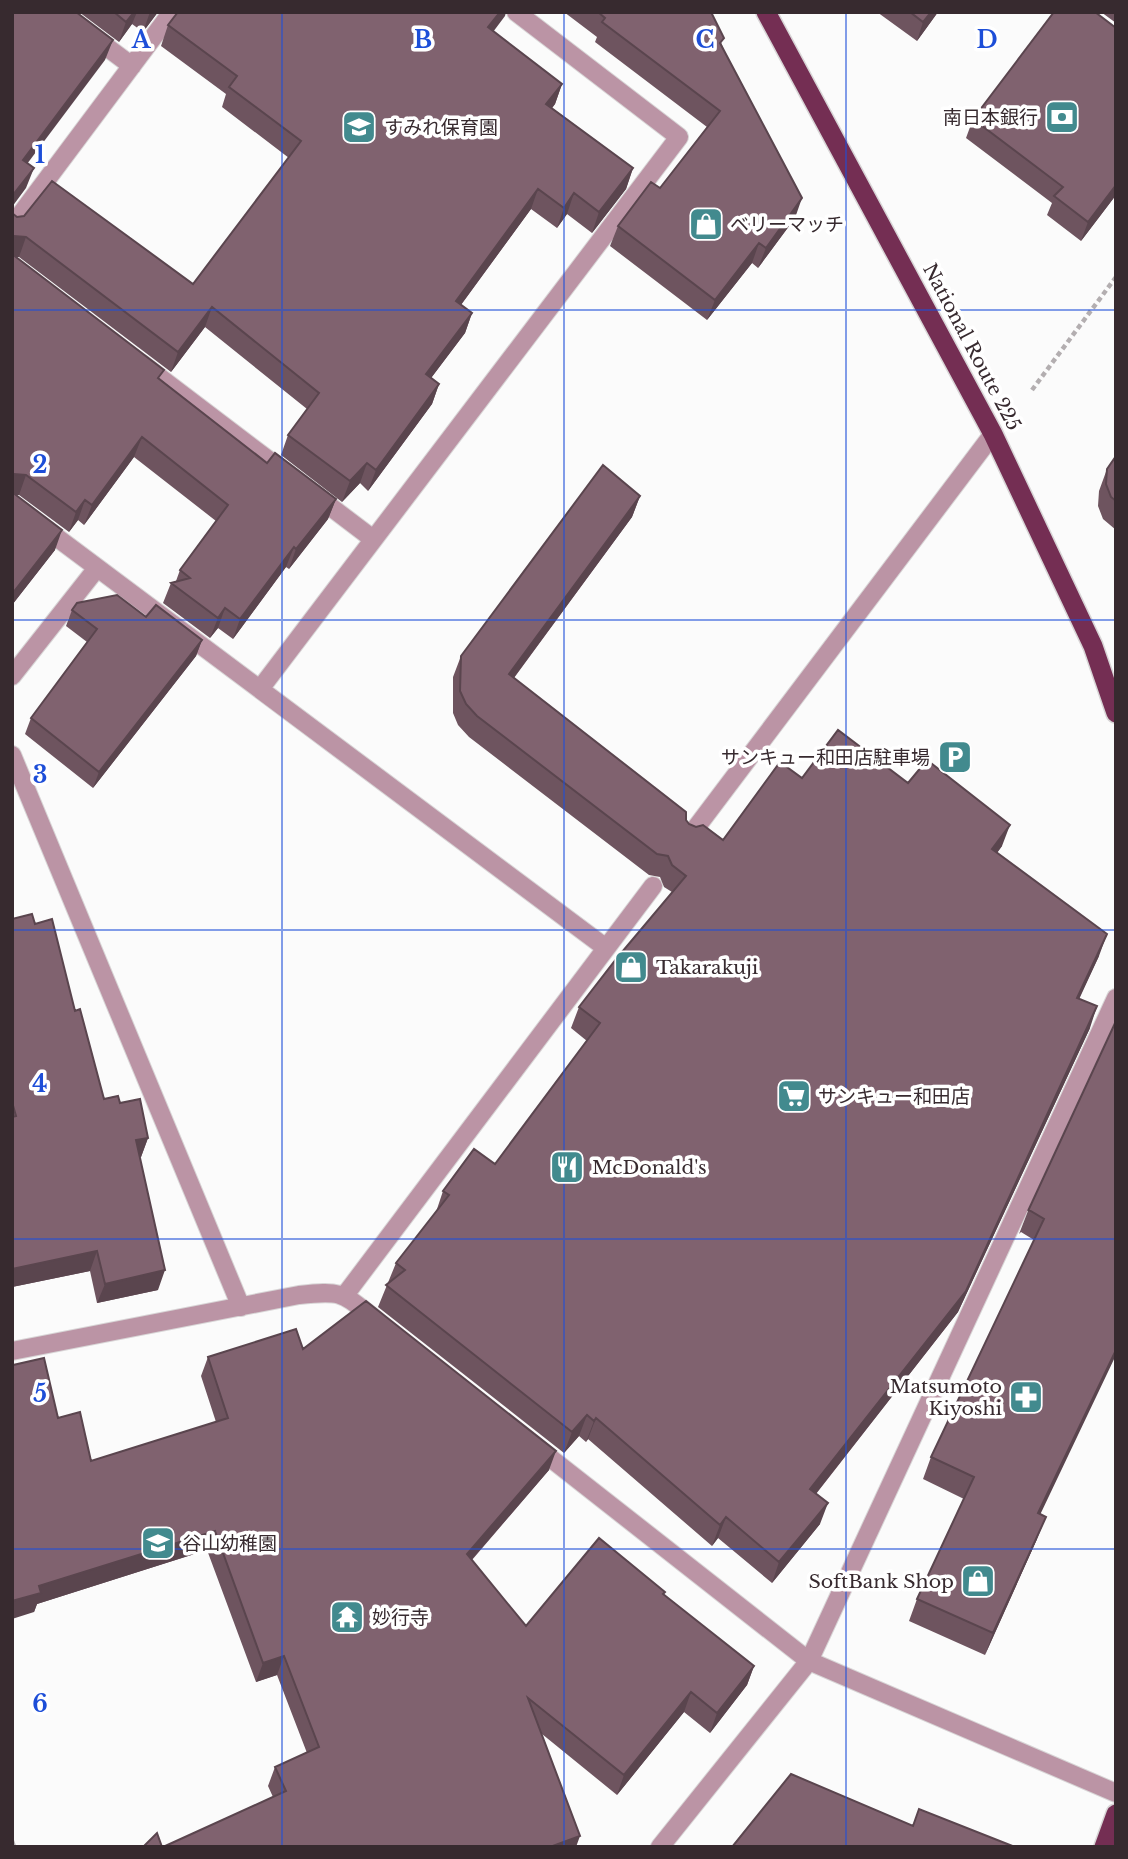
<svg xmlns="http://www.w3.org/2000/svg" width="1128" height="1859" viewBox="0 0 1128 1859" font-family="'Libre Baskerville','Noto Sans JP',serif">
<rect width="100%" height="100%" fill="#fbfbfb"/>
<g fill="none" stroke-linecap="round" stroke-linejoin="round">
<g stroke="#d8d5d6" stroke-width="20">
<path id="minor" d="M60,12L132,66
M12,226L172,12
M142,364L287,474
M315,495L373,539
M12,504L606,948
M12,676L97,568
M260,689L679,137L516,12
M12,755L241,1307
M689,837L993,434
M345,1295L653,886
M12,1351L299,1295C344,1290 342,1293 376,1320
M535,1446L809,1661L1116,1793
M660,1847L809,1661L1116,998"/>
</g>
<g stroke="#d8d5d6" stroke-width="22">
<path id="trunk" d="M766,12L993,434L1093,646L1116,713
M1104,1847L1116,1814"/>
</g>
<path stroke="#b3aeb0" stroke-width="4.5" stroke-dasharray="5 3.5" stroke-linecap="butt" d="M1032,390L1116,277
M12,1841L14,1847"/>
<use href="#minor" stroke="#bb94a5" stroke-width="18"/>
<use href="#trunk" stroke="#742e53" stroke-width="19"/>
</g>
<path fill="#6e545f" d="M79,12H158L143,32L132,24L119,42Z
M178,12H506L493,31L562,84L555,104L552,108L633,168L626,189L592,233L567,214L557,228L531,209L461,305L472,313L465,333L431,378L439,384L432,404L368,491L360,483L342,502L281,455L288,435L307,409L205,327L171,372L19,257H15L161,380L267,463L336,499L328,519L289,569L286,567L233,639L218,628L210,638L163,603L171,583L176,581L180,570L216,521L134,457L84,525L78,520L69,532L19,495H15L55,550L12,605V213L17,217L193,284L289,158L222,107L226,94L161,46L168,25Z
M564,12H711L722,45L795,218L758,268L752,263L707,320L610,246L618,226L660,188L707,127L595,42L597,37Z
M877,12H938L917,41Z
M1101,12H1116V23Z
M973,119L1116,195L1081,241L1047,215L1052,203L966,138Z
M1116,456V530L1103,519L1098,506L1099,491L1107,469Z
M640,496L632,517L514,678L686,820L689,824L723,840L802,778L908,783L1002,846L997,853L1099,956L1079,998L1090,1028L958,1312L816,1494L820,1524L772,1583L718,1538L712,1546L588,1439L586,1442L579,1436L564,1453L378,1307L396,1263L436,1212L443,1191L495,1164L587,1041L571,1028L579,1007L672,892L664,887L660,877L649,875L469,737L458,725L453,713V677L461,656Z
M72,610L146,617L202,640L196,656L93,788L25,734L31,718L87,642L66,626Z
M12,919L35,924L75,1011L104,1099L120,1103L148,1138L141,1157H140L158,1290L97,1303L90,1271L12,1287Z
M1116,1021L1040,1514L1037,1539L985,1655L909,1621L917,1599L964,1499L923,1479L931,1457L1034,1240L1021,1232L1019,1234L1028,1211Z
M303,1349L549,1470L472,1560L526,1626L664,1595L754,1666L747,1685L710,1733L684,1712L617,1795L542,1734L273,1797L268,1786L275,1767L307,1753L277,1675L256,1682L207,1550L37,1604L34,1612L13,1365L58,1418L91,1461L216,1422L201,1376L208,1357Z"/>
<path fill="#5a454e" d="M134,12H137L132,24L119,42L126,22Z
M150,12H158L143,32Z
M500,12H506L505,16L481,48L488,27Z
M931,12H938L917,41L923,22Z
M113,40L105,60L15,180L23,160Z
M562,84L555,104L539,125L546,104Z
M34,168L26,188L12,207V196Z
M633,168L626,189L592,233L599,212Z
M1116,185V195L1081,241L1088,222Z
M538,189L531,209L449,321L456,301Z
M574,193L567,214L557,228L564,208Z
M802,198L795,218L758,268L766,248Z
M14,236L26,237L19,257L12,256V239Z
M759,243L752,263L707,320L715,300Z
M212,307L205,327L171,372L178,352Z
M472,313L465,333L419,394L426,374Z
M439,384L432,404L368,491L376,470Z
M142,437L134,457L84,525L92,505Z
M367,463L360,483L342,502L350,481Z
M14,474L26,475L19,495L12,494V476Z
M640,496L632,517L501,695L509,674Z
M336,499L328,519L289,569L296,549Z
M85,500L78,520L69,532L76,512Z
M62,530L55,550L12,605V594Z
M294,547L286,567L233,639L240,619Z
M225,608L218,628L210,638L218,618Z
M202,640L196,656L93,788L99,772Z
M1010,825L1002,846L984,870L992,849Z
M1107,934L1099,956L1070,1019L1077,998Z
M1097,1006L1090,1028L958,1312L803,1510L810,1489Z
M148,1138L141,1157L129,1159L136,1140Z
M97,1251L90,1271L12,1287V1269Z
M165,1270L158,1290L97,1303L105,1284Z
M1116,1350V1355L1030,1536L1038,1513Z
M587,1415L579,1436L564,1453L572,1432Z
M596,1418L588,1439L586,1442L594,1421Z
M556,1451L549,1470L460,1573L467,1554Z
M828,1503L820,1524L772,1583L779,1562Z
M726,1517L718,1538L712,1546L720,1525Z
M1046,1517L1037,1539L985,1655L993,1633Z
M215,1531L207,1550L37,1604L34,1612L12,1619V1601L39,1586Z
M284,1656L277,1675L256,1682L263,1663Z
M754,1666L747,1685L710,1733L717,1713Z
M691,1692L684,1712L617,1795L624,1775Z
M580,1836L576,1847H550Z"/>
<path fill="#80626f" stroke="#5a454e" stroke-width="2" d="M12,12H76L113,40L23,160L34,168L12,196Z
M114,12H134L126,22Z
M178,12H500L488,27L562,84L546,104L633,168L599,212L574,193L564,208L538,189L456,301L472,313L426,374L439,384L376,470L367,463L350,481L288,435L319,393L212,307L178,352L26,237L14,236L12,239V213L17,217L24,216L52,181L193,284L301,141L229,87L237,76L168,25Z
M598,12H711L724,38L720,43L802,198L766,248L759,243L715,300L618,226L651,182L660,188L720,111L602,22L605,18Z
M910,12H931L923,22Z
M1054,12H1095L1116,28V185L1088,222L1054,196L1063,187L973,119Z
M12,254L164,370L158,378L267,463L275,453L336,499L296,549L294,547L240,619L225,608L218,618L171,583L190,578L180,570L228,505L142,437L92,505L85,500L76,512L26,475L14,474L12,476Z
M1116,456V501L1111,497L1106,484L1107,469Z
M603,465L640,496L509,674L686,812V820L689,824L696,827L703,825L723,840L780,762L802,778L838,730L908,783L927,760L1010,825L992,849L1107,934L1077,998L1097,1006L966,1291L810,1489L828,1503L779,1562L726,1517L720,1525L596,1418L594,1421L587,1415L572,1432L386,1285L405,1270L396,1263L449,1195L443,1191L474,1149L495,1164L600,1023L579,1007L617,958L686,876L672,865L668,856L657,854L477,716L466,704L460,691L461,656Z
M12,492L62,530L12,594Z
M117,595L146,617L156,605L202,640L99,772L31,718L97,629L72,610L77,603Z
M32,914L35,924L52,919L75,1011L80,1009L104,1099L118,1096L120,1103L140,1099L148,1138L136,1140L165,1270L105,1284L97,1251L12,1269V1117L16,1116L12,1102V919Z
M1116,1021V1350L1038,1513L1046,1517L993,1633L917,1599L974,1477L931,1457L1044,1219L1029,1210L1028,1211Z
M366,1301L556,1451L467,1554L526,1626L599,1538L665,1592L663,1594L754,1666L717,1713L691,1692L624,1775L528,1698L580,1836L550,1847H163L286,1791L275,1767L319,1747L284,1656L263,1663L215,1531L39,1586L41,1593L12,1601V1363L13,1365L44,1358L58,1418L80,1412L91,1461L228,1418L208,1357L296,1329L303,1349Z
M791,1774L913,1826L919,1809L1015,1847H732Z
M157,1833L162,1847H143Z"/>
<path fill="none" stroke="#1d4ed8" stroke-width="2" stroke-opacity="0.55" d="M282,12V1847M564,12V1847M846,12V1847M12,310H1116M12,620H1116M12,930H1116M12,1239H1116M12,1549H1116"/>
<defs>
<g id="bank-square" transform="scale(1.75)"><rect x="-9" y="-9" width="18" height="18" rx="4" fill="#428a8e" stroke="#fff"/><path d="M-6-4H6V4H-6ZM0-2.3a2.3 2.3 0 1 0 0 4.6a2.3 2.3 0 1 0 0-4.6Z" fill="#fff"/></g>
<g id="school-square" transform="scale(1.75)"><rect x="-9" y="-9" width="18" height="18" rx="4" fill="#428a8e" stroke="#fff"/><path d="M0-5L7-2L0 1L-7-2ZM-4 1L0 2.5L4 1V4Q0 6-4 4Z" fill="#fff"/></g>
<g id="shop-square" transform="scale(1.75)"><rect x="-9" y="-9" width="18" height="18" rx="4" fill="#428a8e" stroke="#fff"/><path d="M-5-2.5h2.3a2.7 3.5 0 0 1 5.4 0H5L5.5 6h-11ZM-1.5-2.5h3a1.5 2.3 0 0 0-3 0Z" fill="#fff"/></g>
<g id="parking-square" transform="scale(1.75)"><rect x="-9" y="-9" width="18" height="18" rx="4" fill="#428a8e" stroke="#fff"/><path d="M-3.5-5.5H1a3.5 3.5 0 0 1 0 7H-1V5.5H-3.5ZM-1-3.4V-.6H.8a1.4 1.4 0 0 0 0-2.8Z" fill="#fff"/></g>
<g id="supermarket-square" transform="scale(1.75)"><rect x="-9" y="-9" width="18" height="18" rx="4" fill="#428a8e" stroke="#fff"/><path d="M-6-5.5h2.5l.6 2H6L4.5 2H-2.5L-4.4-4H-6ZM-1.5 3.2a1.3 1.3 0 1 0 .1 0ZM3 3.2a1.3 1.3 0 1 0 .1 0Z" fill="#fff"/></g>
<g id="restaurant-square" transform="scale(1.75)"><rect x="-9" y="-9" width="18" height="18" rx="4" fill="#428a8e" stroke="#fff"/><path d="M-5-6h1v4h1v-4h1v4h1v-4h1v5L-1.5 .5V6h-2V.5L-5-1ZM5-6V6H3V1.5H1.5Q1.5-4 5-6Z" fill="#fff"/></g>
<g id="pharmacy-square" transform="scale(1.75)"><rect x="-9" y="-9" width="18" height="18" rx="4" fill="#428a8e" stroke="#fff"/><path d="M-2-6h4v4h4v4h-4v4h-4v-4h-4v-4h4Z" fill="#fff"/></g>
<g id="temple-square" transform="scale(1.75)"><rect x="-9" y="-9" width="18" height="18" rx="4" fill="#428a8e" stroke="#fff"/><path d="M0-6L5-2H3V0L6.5 2.5H4V6H1.5V3h-3V6H-4V2.5H-6.5L-3 0V-2H-5Z" fill="#fff"/></g>
</defs>
<g fill-rule="evenodd">
<use href="#bank-square" x="1062" y="117"/>
<use href="#school-square" x="359" y="127"/>
<use href="#shop-square" x="706" y="224"/>
<use href="#parking-square" x="955" y="757"/>
<use href="#shop-square" x="631" y="967"/>
<use href="#supermarket-square" x="794" y="1096"/>
<use href="#restaurant-square" x="567" y="1167"/>
<use href="#pharmacy-square" x="1026" y="1397"/>
<use href="#school-square" x="158" y="1543"/>
<use href="#shop-square" x="978" y="1581"/>
<use href="#temple-square" x="347" y="1617"/>
</g>
<g text-anchor="middle" dominant-baseline="central" stroke-width="7" stroke-linejoin="round" paint-order="stroke">
<g font-size="19" fill="#372a2f" stroke="#fff" text-anchor="start">
<text x="1038" y="117" text-anchor="end">南日本銀行</text>
<text x="384" y="127">すみれ保育園</text>
<text x="730" y="224">ベリーマッチ</text>
<text x="930" y="757" text-anchor="end">サンキュー和田店駐車場</text>
<text x="656" y="967">Takarakuji</text>
<text x="818" y="1096">サンキュー和田店</text>
<text x="592" y="1167">McDonald's</text>
<text x="1002" y="1386" text-anchor="end">Matsumoto<tspan x="1002" dy="22">Kiyoshi</tspan></text>
<text x="182" y="1543">谷山幼稚園</text>
<text x="954" y="1581" text-anchor="end">SoftBank Shop</text>
<text x="372" y="1617">妙行寺</text>
</g>
<g font-size="19" fill="#372a2f" stroke="#fff">
<text transform="translate(972 347) rotate(62)">National Route 225</text>
</g>
</g>
<g font-size="23" text-anchor="middle" font-weight="bold" fill="#1d4ed8" stroke="#fff" stroke-width="7" stroke-linejoin="round" paint-order="stroke">
<text x="141" y="48">A</text>
<text x="423" y="48">B</text>
<text x="705" y="48">C</text>
<text x="987" y="48">D</text>
<text x="40" y="163">1</text>
<text x="40" y="473">2</text>
<text x="40" y="783">3</text>
<text x="40" y="1092">4</text>
<text x="40" y="1402">5</text>
<text x="40" y="1712">6</text>
</g>
<rect width="1128" height="1859" fill="none" stroke="#372a2f" stroke-width="28"/>
</svg>
